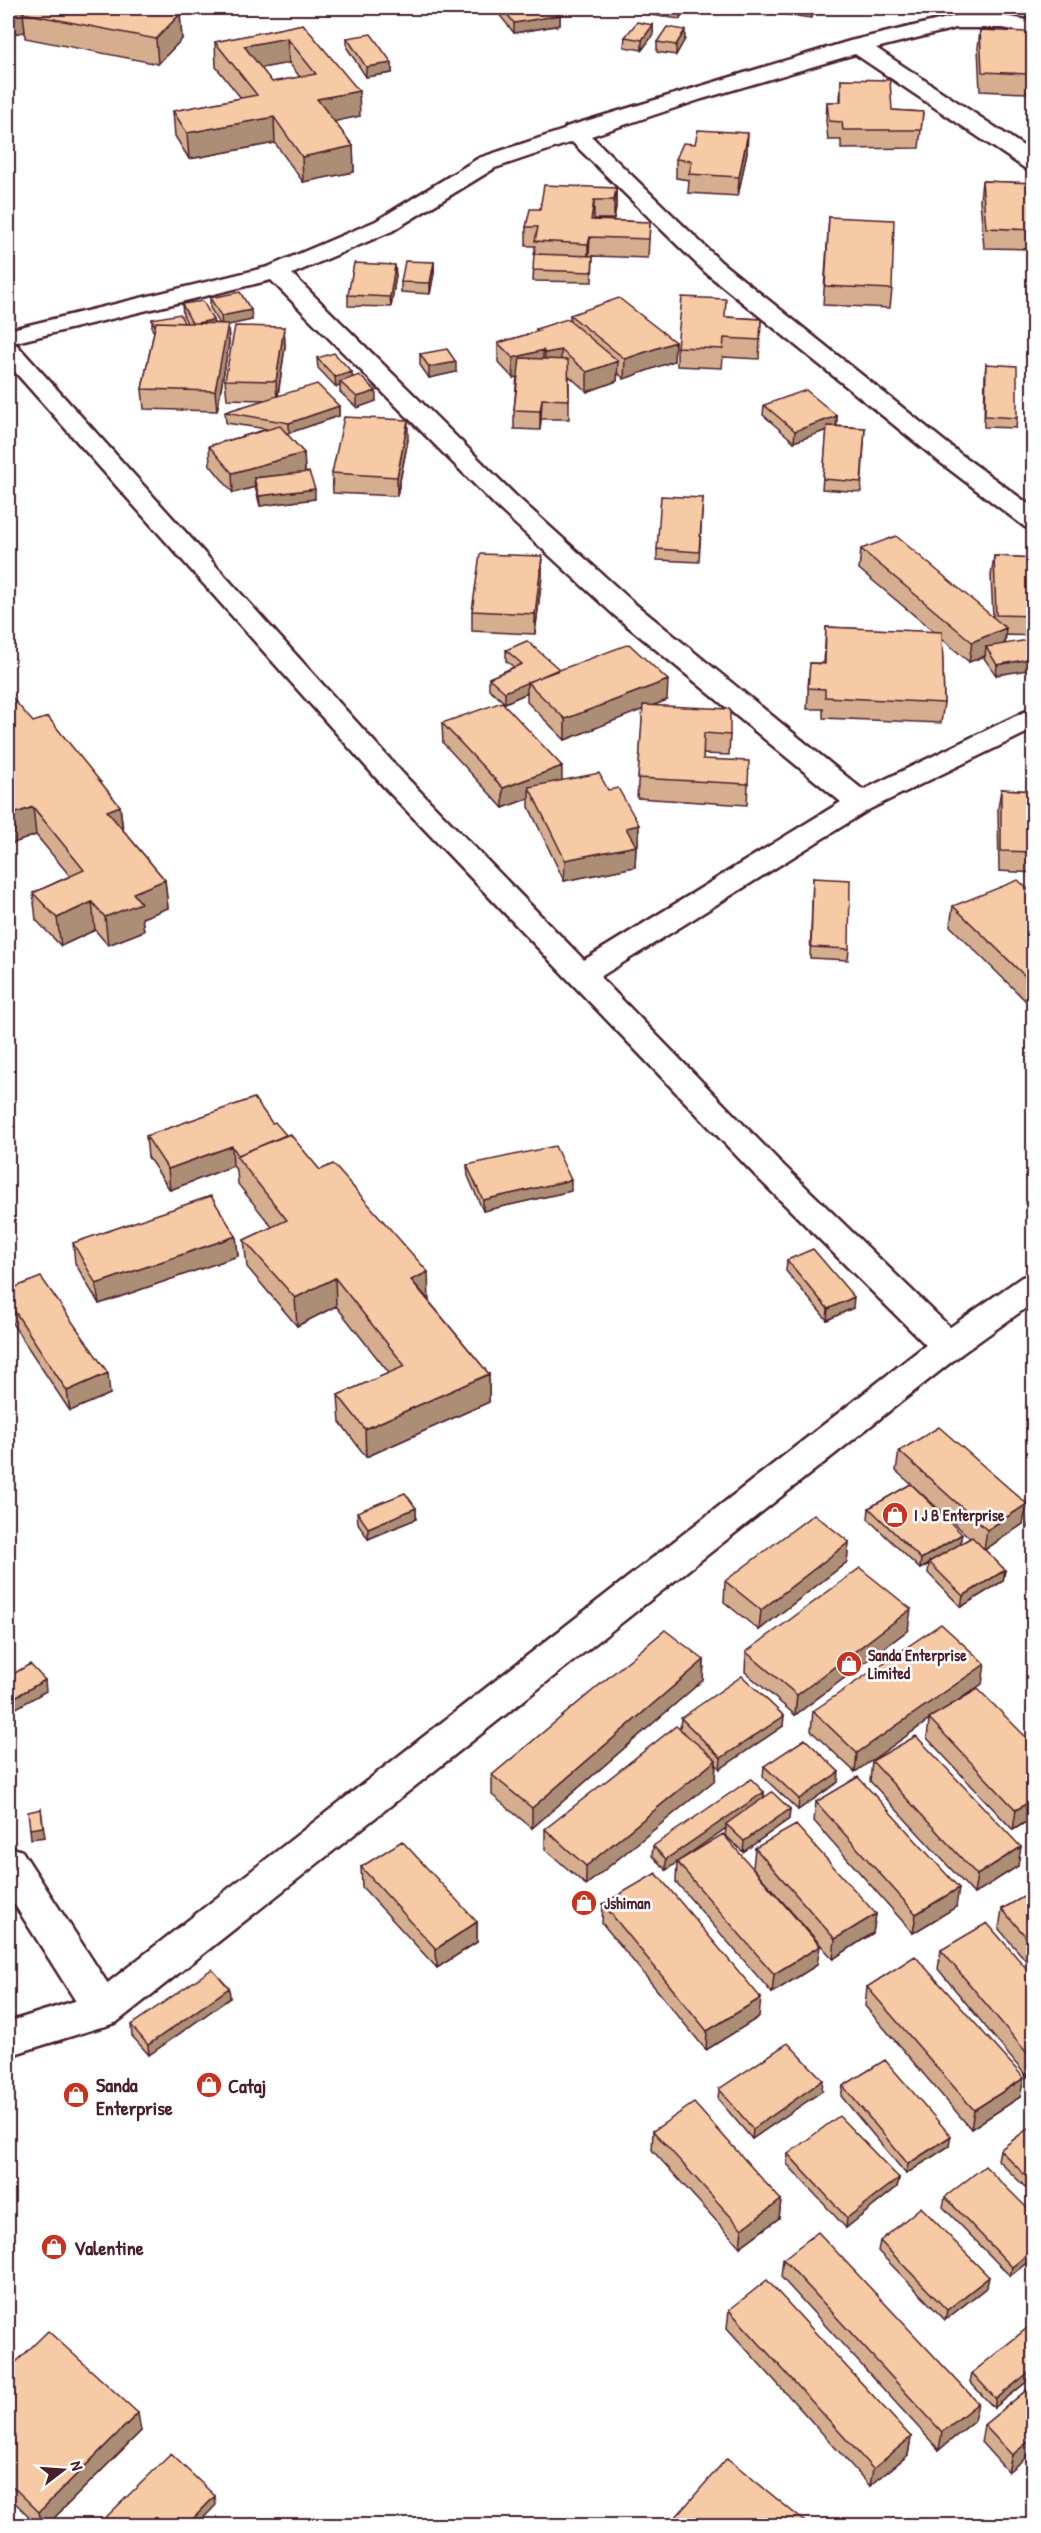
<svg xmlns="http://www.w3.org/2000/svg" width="1041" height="2533" viewBox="0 0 1041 2533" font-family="'Patrick Hand',sans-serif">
<rect width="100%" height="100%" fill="#fff"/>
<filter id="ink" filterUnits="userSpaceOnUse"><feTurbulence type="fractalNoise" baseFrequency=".0167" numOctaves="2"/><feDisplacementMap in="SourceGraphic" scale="12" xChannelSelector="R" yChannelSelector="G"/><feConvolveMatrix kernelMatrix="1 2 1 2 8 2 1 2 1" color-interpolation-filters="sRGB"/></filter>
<g filter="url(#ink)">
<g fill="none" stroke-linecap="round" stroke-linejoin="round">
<g stroke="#4a1f2b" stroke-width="5">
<path id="street" d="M956,16H1003L1034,21V34L1003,28H956L876,48L1034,153V171L1026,169L855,54L702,99L591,136L721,262L959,453L1034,508V529L1025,527L941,463L705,272L572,142L495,168L392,231L292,274L515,495L634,603L863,790L1024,712L1034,710V729L870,809L600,977L778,1160L960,1337L965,1346L960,1355L948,1358L936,1355L756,1176L386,789L8,364V330L268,267L376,221L479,158L564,130L566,127L850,41ZM271,280L497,507L614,615L841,802L584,960L406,777L17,345L12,343Z
M8,1846L22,1851L117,1998L123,2010L117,2022L103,2027L89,2022L8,1894Z"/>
</g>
<g stroke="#4a1f2b" stroke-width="5">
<path id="secondary" d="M1034,1273V1302L960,1355L117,2022L8,2056V2022L91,1996L936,1337L1022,1277Z"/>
</g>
<use href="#street" fill="#fff" fill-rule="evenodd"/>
<use href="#secondary" fill="#fff" fill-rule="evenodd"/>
</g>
<path fill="#d4ae8e" stroke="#4a1f2b" stroke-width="1.5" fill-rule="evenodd" d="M8,8L180,14L182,39L158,64L25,38V32Z
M494,8H554L560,15V25L514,33Z
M636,8H687L680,19L636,13Z
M737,8H816L811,18Z
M303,24L360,116L334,121L353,146L354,172L303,182L275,143L189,159L175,136L173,111L241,98L216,67L215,42ZM289,63L300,77L272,82L261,68Z
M653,25V35L642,50L624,47L625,37Z
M980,30L1029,74L1027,93L980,91L978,48Z
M347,38L392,63V73L366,77L347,48Z
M685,39L676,55L657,52V42Z
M841,79L892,110L923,112L919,148L841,149V140H828L826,120L827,102H840Z
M747,152L738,196L688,193L689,180L676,178V159Z
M982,181L1034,183V266L1030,262L1031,249L984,248L980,200Z
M616,188V207L614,219H594L593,220L650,222L648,258L593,256L592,282L533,281L535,246H526V227L540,209Z
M829,217L892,289L890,308L823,305Z
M434,262V273L430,294L401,292V282Z
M396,275L391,307L348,306V295Z
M210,298L251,310L252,320L228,325L229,343L217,411L144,409L142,389L154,332L152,329V319L187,323L183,315L182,304L213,320L214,323L220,324L210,308Z
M570,315L675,342L674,361L624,379L618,373L617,381L587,392L569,376V419H541L540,430L514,429V410L517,376L513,378L498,362V343L536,332V329L570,321Z
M725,317L761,319L759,359L723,357L722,368L677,366V347Z
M284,327L285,347L278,396L339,406V416L289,433H286L304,453L305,472L315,499L260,506L255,487L233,493L210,465L209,446L267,429L226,423L225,412L265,400L227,399L225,380Z
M420,354L456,372L429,378L420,365Z
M317,358L353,377L376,401L357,408L340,392V386L336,387L318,368Z
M986,364L1017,418L1016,428L984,427L985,374Z
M764,405L837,416V426L865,428L861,492L822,489L827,430L794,442L763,415Z
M408,440L397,496L333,493L332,473Z
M703,498L699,562L657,560V549Z
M861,549L993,617L991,576L994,556L1034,558V636L1006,635L1005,644L996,675L984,658L985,656L969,662L942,639L944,703L941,723L823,718V709H807L810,663H824L826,627L934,632L859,569Z
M542,556V576L535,634L472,631V611Z
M506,650L559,670L667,700L654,705L730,735L729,755L703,754V759L748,784L747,805L637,798L643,709L565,740L527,702V693L505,703L489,689V678L514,667L506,661Z
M33,722L120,806L123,830L165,880L168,908L142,918L144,931L108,945L95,930L61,946L36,920L33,893L70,876L36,835L8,845Z
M442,723L562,781L608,790L639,825L638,845L636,846L635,867L564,881L529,807V798L503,808L443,743Z
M1001,789L1034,791V873L999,871L998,809Z
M813,878L849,949L848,960L810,958Z
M1034,895V999L1027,1002L950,926L953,906Z
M272,1123L286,1135L428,1300L489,1374V1402L366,1457L340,1422L338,1395L389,1373L336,1306L297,1326L247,1267L244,1240L272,1227L238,1184L237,1171L233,1166L170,1190L148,1157L146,1136Z
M467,1165L571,1191L483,1211L468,1176Z
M236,1236L238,1256L99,1304L75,1263L73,1243Z
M787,1260L853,1308L827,1320L786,1271Z
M8,1290L110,1394L70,1411L8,1317Z
M899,1451L1027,1504L1023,1524L985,1550L1005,1570L1003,1581L961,1607L928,1573L929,1564L920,1569L868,1519L869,1508L911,1484L896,1471ZM911,1484L970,1538L960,1544Z
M1034,1505V1532L1028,1527L1031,1507Z
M416,1508V1519L368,1539L358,1523L357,1512Z
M849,1542L847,1562L759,1630L724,1602L725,1581Z
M908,1630L795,1715L745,1672L746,1652Z
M704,1660L703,1680L532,1828L492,1795V1775Z
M982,1684L953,1704L1034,1745V1817L1013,1830L927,1738L929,1720L855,1772L811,1731L813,1711Z
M681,1718L783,1726L720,1769L716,1764L715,1780L586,1885L545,1849V1829L686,1735L680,1729Z
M872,1761L1018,1866L974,1894L870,1781Z
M764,1766L838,1782L798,1810L763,1777Z
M764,1792V1798L790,1809L789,1819L743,1852L725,1835L726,1828L666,1870L652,1856L653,1846Z
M816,1802L956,1907L913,1933L814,1821Z
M755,1848L876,1914L873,1933L833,1959L753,1868Z
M677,1862L817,1965L772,1993L676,1882Z
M361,1867L477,1922V1942L437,1968L362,1887Z
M1034,1891V1970L999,1929L1002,1909Z
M603,1904L759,2017L706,2050L602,1923Z
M941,1950L1034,1977V2073L1027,2077L938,1969Z
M867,1987L1020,2097L971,2129L865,2006Z
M229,1988L230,1998L149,2055L132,2036L131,2025Z
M843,2086L949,2146L906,2174L841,2096Z
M719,2089L822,2091L752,2139L718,2099Z
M1034,2124V2196L998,2160L1000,2150Z
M653,2131L781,2200L779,2218L740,2247L652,2150Z
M788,2154L899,2178L897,2187L846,2228L787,2164Z
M945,2197L1034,2215V2257L1010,2276L943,2207Z
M880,2241L987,2287L945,2320L878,2251Z
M783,2259L974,2421L939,2450L781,2277Z
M729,2310L911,2437L908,2455L870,2486L727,2328Z
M1034,2326V2376L994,2408L970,2382L972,2373Z
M8,2370L141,2431L46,2526H39L8,2496Z
M1034,2384L1008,2472L981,2442L984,2425Z"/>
<path fill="#ac8d74" stroke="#4a1f2b" stroke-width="1.5" d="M17,8H31L23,13L25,32L8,35V9Z
M681,8H687L680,19V9Z
M812,8H816L811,18Z
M180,14L182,39L158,64L156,39Z
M560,15V25L514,33V23Z
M653,25V35L642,50V40Z
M685,30V39L676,55V45Z
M287,38L289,63L246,71L244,46Z
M392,63V73L366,77V67Z
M359,91L360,116L319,125L317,99Z
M274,117L275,143L189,159L187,133Z
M748,133L747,152L738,196L739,177Z
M353,146L354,172L303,182L302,157Z
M616,188V207L614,219V200Z
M594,200V219L591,239V220Z
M590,237L589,256L588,263V244Z
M434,262V273L430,294V283Z
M395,265L396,275L391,307L390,297Z
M251,310L252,320L228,325L229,343L217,411L215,391L222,327L221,316Z
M213,320L214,330L192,324Z
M284,327L285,347L277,400L276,381Z
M675,342L674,361L624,379L625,359Z
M543,350V370L513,378V358Z
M561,350V369L545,373V353Z
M618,361L617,381L587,392V372Z
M456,362V372L429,378V367Z
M352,372L353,383L340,382V386L336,387L335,377Z
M376,391V401L357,408V397Z
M542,399L541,419L540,430V411Z
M339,406V416L289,433V423Z
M837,416L836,427L794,442L795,431Z
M408,420V440L397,496V477Z
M304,453L305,473L254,478L255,487L233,493L232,473Z
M315,489V499L260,506L259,496Z
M542,556V576L535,634V614Z
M1006,628L1004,648L986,647L985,656L969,662L972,642Z
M1034,658V669L996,675L997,665Z
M668,680L667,700L565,740V719Z
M527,682V693L505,703V692Z
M562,766V786L529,787V798L503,808V788Z
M120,806L123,834L107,811Z
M33,807L36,835L8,845V816Z
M639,825L638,845L626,848V828Z
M636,846L635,867L564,881L565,860Z
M165,880L168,908L142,918L144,931L108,945L105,917L133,893Z
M92,902L95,930L61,946L57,918Z
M1034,980V999L1027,1002L1030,981Z
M232,1146L233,1166L170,1190L168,1169Z
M571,1180V1191L483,1211V1200Z
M236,1236L238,1256L99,1304L96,1284Z
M428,1272L429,1300L411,1280Z
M335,1278L336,1306L297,1326L295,1298Z
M854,1297L853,1308L827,1320L828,1309Z
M108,1373L110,1394L70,1411L67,1391Z
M489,1374V1402L366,1457L365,1429Z
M1027,1504L1023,1524L984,1550L987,1530Z
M416,1508V1519L368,1539V1528Z
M962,1534L960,1545L929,1562V1564L920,1569L921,1559Z
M849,1542L847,1562L759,1630L761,1610Z
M1005,1570L1003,1581L961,1607L963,1596Z
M911,1609L908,1630L795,1715L797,1695Z
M704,1660L703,1680L532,1828V1808Z
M985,1664L982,1684L931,1719L929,1718V1720L855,1772L857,1753Z
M45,1680L46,1691L8,1713V1701Z
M784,1716L783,1726L720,1769L721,1758Z
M716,1760L715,1780L586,1885V1866Z
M839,1772L838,1782L798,1810L799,1799Z
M764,1792L763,1802L726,1824V1828L666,1870V1859Z
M1034,1799V1817L1013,1830L1016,1810Z
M41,1809L45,1837L31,1839L30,1829Z
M790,1809L789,1819L743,1852L744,1841Z
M1021,1847L1018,1866L974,1894L977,1875Z
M959,1888L956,1907L913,1933L916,1914Z
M876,1914L873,1933L833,1959L835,1939Z
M477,1922V1942L437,1968L436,1949Z
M820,1946L817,1965L772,1993L774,1974Z
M229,1988L230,1998L149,2055L148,2045Z
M761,1998L759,2017L706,2050L707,2031Z
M1034,2056V2073L1027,2077L1031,2058Z
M1024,2078L1020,2097L971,2129L974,2110Z
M823,2080L822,2091L752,2139L753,2129Z
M951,2136L949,2146L906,2174L908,2164Z
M899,2178L897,2187L846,2228L847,2218Z
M781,2200L779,2218L740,2247L742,2229Z
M1034,2249V2257L1010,2276L1012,2267Z
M989,2277L987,2287L945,2320L947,2310Z
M8,2329L10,2338L8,2340Z
M1034,2368V2376L994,2408L996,2399Z
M978,2403L974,2421L939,2450L942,2432Z
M138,2413L141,2431L46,2526H42L39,2512Z
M911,2437L908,2455L870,2486L873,2469Z
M1034,2437V2451L1008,2472L1012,2455Z
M215,2496L216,2505L196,2526H186Z"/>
<path fill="#f6caa5" stroke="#4a1f2b" stroke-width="1.5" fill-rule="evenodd" d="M28,8H145L180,14L156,39L23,13Z
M502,8H554L560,15L514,23Z
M667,8H681L680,9Z
M637,22L653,25L642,40L625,37Z
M303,24L359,91L317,99L353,146L302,157L274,117L187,133L173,111L257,95L215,42ZM287,38L316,74L272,82L244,46Z
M667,27L685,30L676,45L657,42Z
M980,30L1027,32L1029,74L982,72Z
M371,34L392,63L366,67L347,38Z
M841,79L890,80L892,110L923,112L921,130H843L842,122L829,121L827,102H841Z
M698,130L748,133L739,177L689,174L692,161L676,159L683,143L695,144Z
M982,181L1034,183V230L986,228Z
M544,185L616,188L614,200H594L591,220L650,222L649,239L590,237L588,244L535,241L538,227H526L530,209H540Z
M829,217L894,220L892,289L825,286Z
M534,254L593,256L592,272L533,270Z
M405,261L434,262L430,283L401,282Z
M354,263L395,265L390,297L348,295Z
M240,292L251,310L221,316L210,298Z
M682,297L726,299L725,317L761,319L760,340L724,338L723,349L677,347Z
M619,298L675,342L625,359L570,315Z
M203,301L213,320L197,323H192L182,304Z
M180,314L184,323L156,322L155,326L152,319Z
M567,319L618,361L587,372L561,350L545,353L543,350L513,358L498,343L539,331L536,329Z
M156,322L228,324L215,391L142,389Z
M235,326L284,327L276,381L225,380Z
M447,349L456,362L429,367L420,354Z
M334,353L352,372L335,377L317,358Z
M520,358L568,360L569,400L542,399L540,411L514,410Z
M986,364L1017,366V418L985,416Z
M359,375L376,391L357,397L340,382Z
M317,384L339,406L289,423L225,412Z
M806,390L837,416L795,431L764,405Z
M344,417L408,420L397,477L332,473Z
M280,426L304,453L232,473L209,446Z
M827,426L865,428L861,482L823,479Z
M309,472L315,489L259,496L254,478Z
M661,496L703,498L699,552L657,549Z
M896,536L1006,628L972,642L861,549Z
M480,554L542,556L535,614L472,611Z
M994,556L1034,558V616L996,615Z
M826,627L942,632L944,703L825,697V689L808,688L810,663L825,664Z
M1034,639V658L997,665L986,647Z
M527,641L559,669L505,692L489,678L522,664L506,650Z
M629,644L668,680L565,719L527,682Z
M8,694H9L33,722L48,717L120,806L107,811L165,880L133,893L141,903L105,917L92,902L57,918L33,893L84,870L33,807L8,816Z
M502,702L562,766L503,788L442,723Z
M643,705L730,709V735L704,733L703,759L749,761L748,784L638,778Z
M599,773L608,790L618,788L639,825L626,828L636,846L565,860L529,787Z
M1001,789L1034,791V852L1001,851Z
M813,878L850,880L849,949L811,947Z
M1018,880L1034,895V980L1030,981L953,906Z
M254,1098L272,1123L275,1122L286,1135L238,1155L232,1146L168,1169L146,1136Z
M290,1134L320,1170L333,1164L428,1272L411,1280L489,1374L365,1429L338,1395L405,1366L335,1278L295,1298L244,1240L287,1220L236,1156Z
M555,1146L571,1180L483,1200L467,1165Z
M211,1196L236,1236L96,1284L73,1243Z
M813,1249L854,1297L828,1309L787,1260Z
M41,1277L108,1373L67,1391L8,1301V1290Z
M939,1427L1027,1504L987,1530L899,1451Z
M911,1484L962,1534L921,1559L869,1508Z
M405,1493L416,1508L368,1528L357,1512Z
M814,1514L849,1542L761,1610L725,1581Z
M972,1537L1005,1570L963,1596L929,1562Z
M860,1568L911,1609L797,1695L746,1652Z
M941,1624L985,1664L857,1753L813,1711Z
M665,1630L704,1660L532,1808L492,1775Z
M30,1664L45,1680L8,1701V1677Z
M742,1676L784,1716L721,1758L681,1718Z
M978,1689L1034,1745V1799L1016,1810L929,1718Z
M676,1726L716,1760L586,1866L545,1829Z
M916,1736L1021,1847L977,1875L872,1761Z
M805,1739L839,1772L799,1799L764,1766Z
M858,1777L959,1888L916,1914L816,1802Z
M751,1779L764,1792L666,1859L653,1846Z
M772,1792L790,1809L744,1841L726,1824Z
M41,1809L43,1827L30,1829L28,1812Z
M796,1825L876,1914L835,1939L755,1848Z
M723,1834L820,1946L774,1974L677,1862Z
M402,1841L477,1922L436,1949L361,1867Z
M656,1873L761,1998L707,2031L603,1904Z
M1034,1891V1946L1002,1909Z
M987,1923L1034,1977V2056L1031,2058L941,1950Z
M915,1956L1024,2078L974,2110L867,1987Z
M212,1969L229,1988L148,2045L131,2025Z
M788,2043L823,2080L753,2129L719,2089Z
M885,2060L951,2136L908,2164L843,2086Z
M694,2103L781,2200L742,2229L653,2131Z
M839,2116L899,2178L847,2218L788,2154Z
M1034,2124V2184L1000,2150Z
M985,2166L1034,2215V2249L1012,2267L945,2197Z
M921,2207L989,2277L947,2310L880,2241Z
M818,2232L978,2403L942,2432L783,2259Z
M767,2280L911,2437L873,2469L729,2310Z
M1032,2324L1034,2326V2368L996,2399L972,2373Z
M48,2331L138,2413L39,2512L8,2482V2370Z
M1034,2384V2437L1012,2455L984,2425Z
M171,2454L215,2496L186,2526H103L100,2523Z
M727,2458L810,2526H668Z"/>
</g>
<defs>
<g id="shop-disc" transform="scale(1.35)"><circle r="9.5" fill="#c8321e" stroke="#fff"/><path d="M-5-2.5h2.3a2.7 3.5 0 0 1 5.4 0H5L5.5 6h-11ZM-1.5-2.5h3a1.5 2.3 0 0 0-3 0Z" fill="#fff"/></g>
</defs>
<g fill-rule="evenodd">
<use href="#shop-disc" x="895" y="1515"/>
<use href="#shop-disc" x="849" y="1664"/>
<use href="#shop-disc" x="584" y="1903"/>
<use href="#shop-disc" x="209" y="2085"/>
<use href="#shop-disc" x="76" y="2095"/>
<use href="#shop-disc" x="54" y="2247"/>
</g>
<g text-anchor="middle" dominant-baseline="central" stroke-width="5" stroke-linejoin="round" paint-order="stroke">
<g font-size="16" font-weight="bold" fill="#4a1f2b" stroke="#fff" text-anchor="start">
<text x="914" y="1515">I J B Enterprise</text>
<text x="868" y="1655">Sanda Enterprise<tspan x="868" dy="18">Limited</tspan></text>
<text x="604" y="1903">Jshiman</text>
</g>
<g font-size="20" font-weight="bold" fill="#4a1f2b" stroke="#fff" text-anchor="start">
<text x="96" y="2084">Sanda<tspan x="96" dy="23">Enterprise</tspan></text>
<text x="228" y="2085">Cataj</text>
<text x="74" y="2247">Valentine</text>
</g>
</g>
<rect width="1041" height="2533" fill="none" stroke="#fff" stroke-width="30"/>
<rect x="15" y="15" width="1011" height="2503" fill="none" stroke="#4a1f2b" stroke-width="2" filter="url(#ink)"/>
<g transform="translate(63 2470) rotate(73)" stroke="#ffffff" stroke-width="4.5" paint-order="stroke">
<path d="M0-4.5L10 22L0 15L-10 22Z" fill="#4a1f2b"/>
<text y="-9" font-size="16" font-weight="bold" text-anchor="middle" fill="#4a1f2b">N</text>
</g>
</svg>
